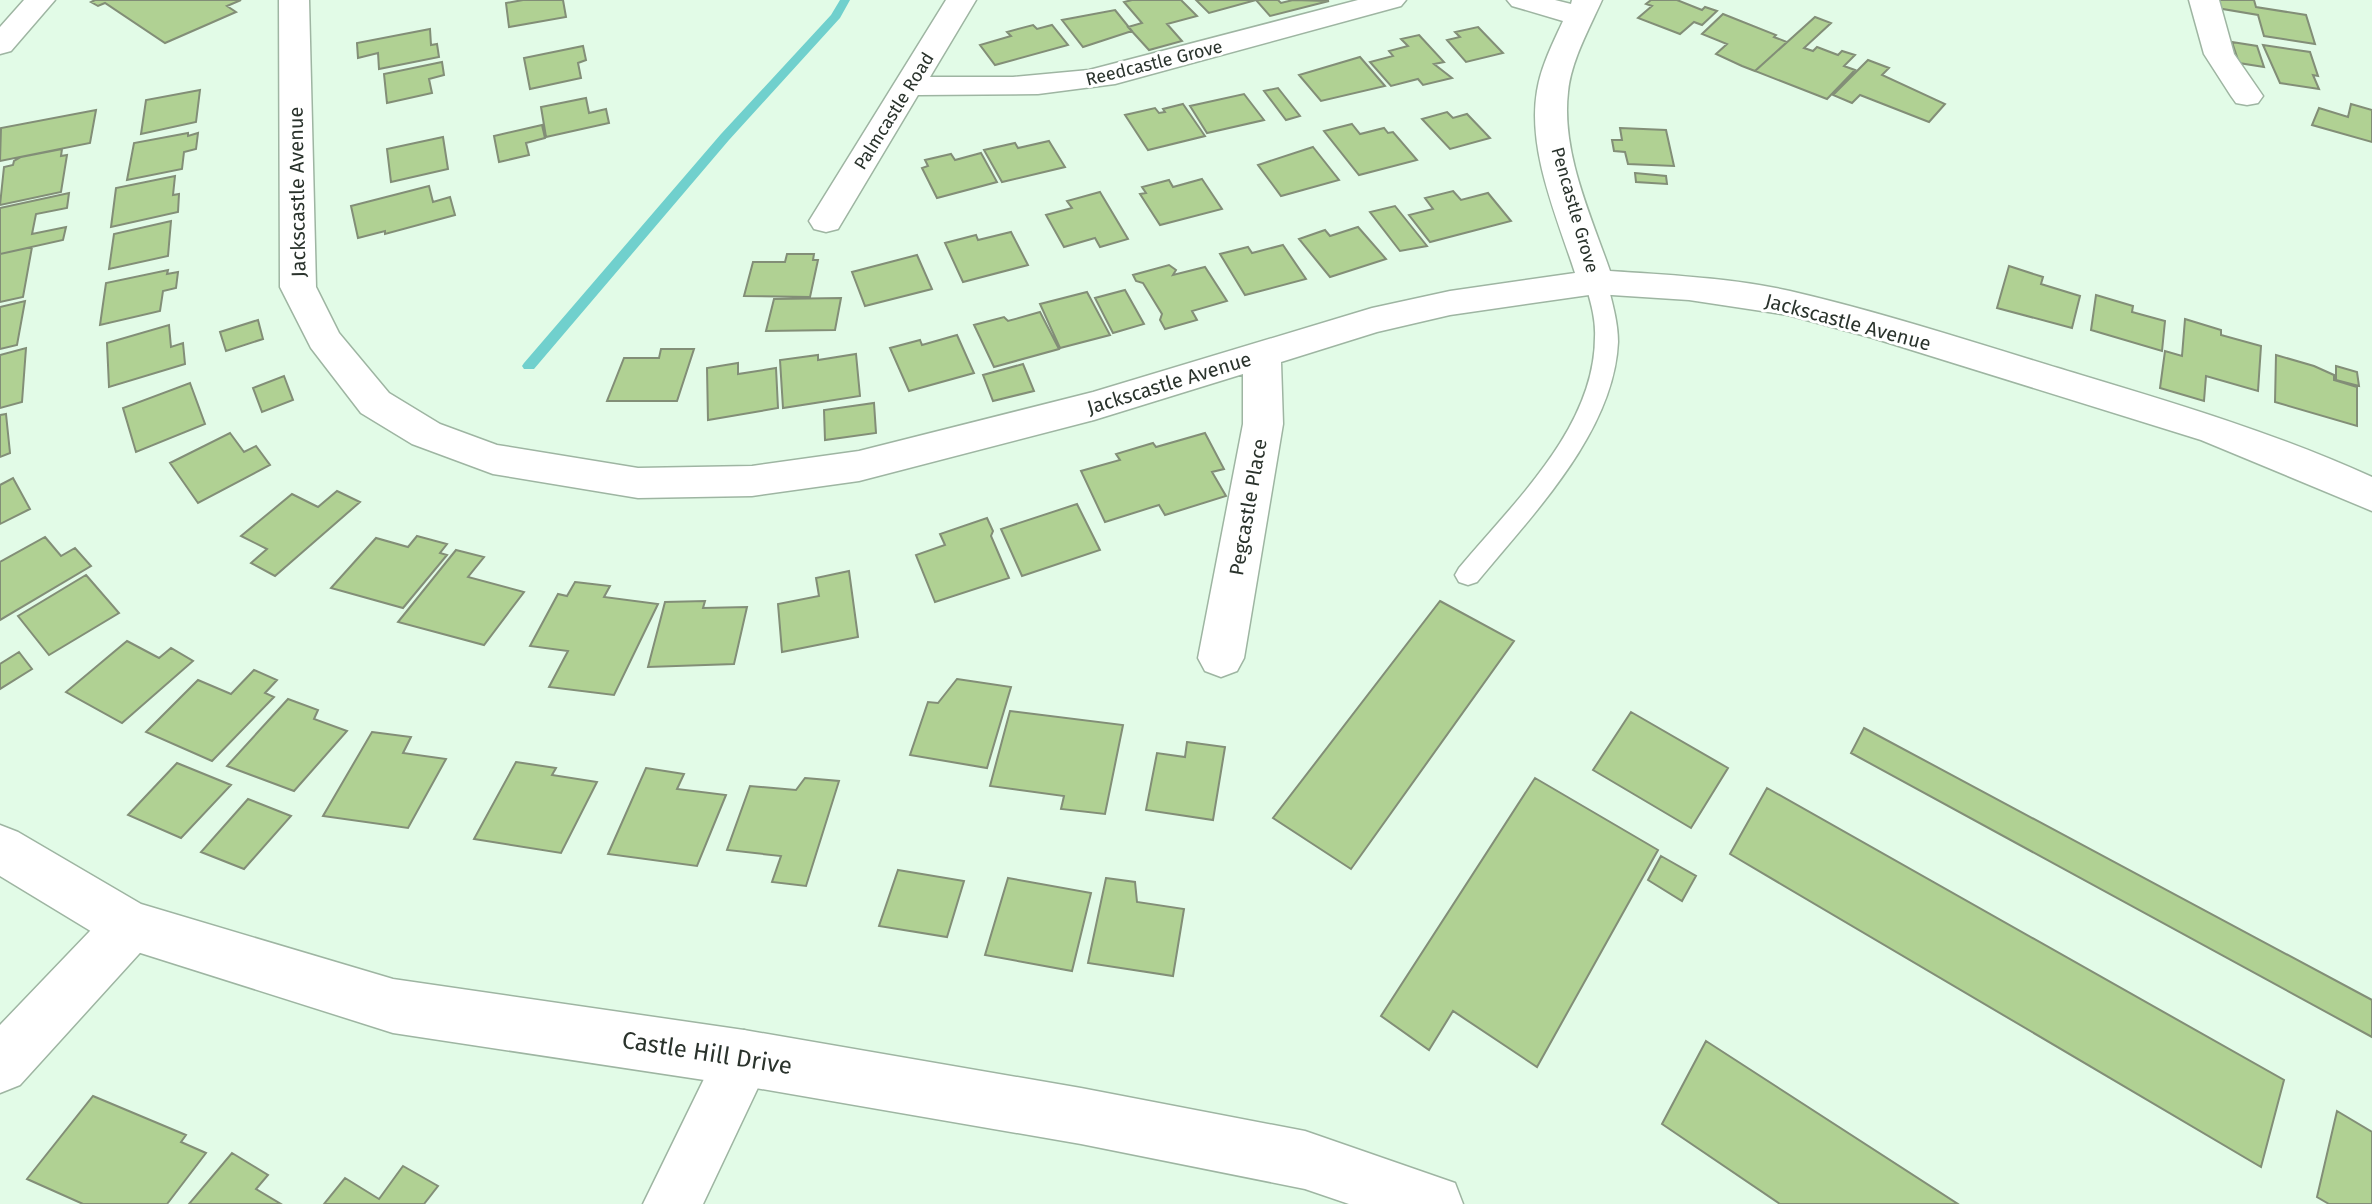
<svg xmlns="http://www.w3.org/2000/svg" width="2372" height="1204" viewBox="0 0 2372 1204" font-family="'Fira Sans',sans-serif">
<rect width="100%" height="100%" fill="#e2fbe7"/>
<g fill="none" stroke-linecap="round" stroke-linejoin="round">
<path fill="#70d0cd" fill-rule="evenodd" d="M840,0H850L840,18L729,140L534,369H524L522,366L524,363L721,134L831,15Z"/>
</g>
<path fill="#b0d193" stroke="#828e77" stroke-width="2" d="M95,0H241L227,6L236,12L165,43L105,3L98,6L91,2Z
M523,0H563L566,17L509,27L506,3Z
M1132,0H1181L1197,16L1167,24L1182,41L1149,50L1128,27L1142,23L1124,2Z
M1196,0H1256L1209,13Z
M1256,0H1278L1281,3L1293,0L1329,1L1270,16Z
M1651,0H1677L1702,10L1705,7L1717,11L1702,25L1694,22L1680,34L1638,18L1652,6L1646,4Z
M2214,0H2254L2256,7L2306,15L2315,44L2264,36L2258,15L2217,8Z
M1115,10L1132,31L1083,47L1062,20Z
M1723,14L1776,35L1774,37L1787,42L1755,71L1742,66L1716,54L1727,44L1702,34Z
M1815,17L1831,23L1804,48L1813,51L1817,47L1838,55L1842,51L1855,55L1844,66L1855,70L1827,99L1755,71Z
M1033,25L1037,29L1052,25L1068,45L995,65L980,45L1011,36L1007,32Z
M1478,27L1503,53L1466,62L1447,40L1460,37L1455,32Z
M430,29L431,45L437,44L439,57L379,69L378,53L358,58L357,43Z
M1419,35L1444,62L1434,64L1452,78L1423,85L1418,79L1391,86L1370,62L1393,56L1389,51L1408,46L1401,39Z
M2232,42L2257,46L2264,67L2239,63Z
M2263,45L2310,52L2318,76L2313,75L2319,89L2280,83Z
M583,46L586,60L578,63L581,78L530,89L524,58Z
M1360,57L1385,86L1321,101L1299,75Z
M1868,60L1889,68L1882,75L1945,104L1929,122L1860,95L1852,103L1833,95Z
M442,62L444,75L429,79L432,93L387,103L384,74Z
M1278,88L1300,116L1286,120L1264,91Z
M200,90L196,122L141,134L146,100Z
M1244,94L1264,120L1207,133L1190,106Z
M586,98L589,113L606,109L609,123L546,137L541,107Z
M1183,104L1205,136L1148,150L1125,115L1155,108L1159,113L1165,112L1163,109Z
M2351,104L2372,110V142L2312,125L2319,108L2348,117Z
M96,110L90,143L0,161L1,128Z
M1447,112L1453,118L1467,114L1490,138L1450,149L1422,119Z
M1352,124L1360,134L1384,128L1388,133L1393,132L1417,160L1359,175L1324,131Z
M542,125L545,138L526,143L529,155L499,162L494,136Z
M1620,128L1666,130L1674,166L1628,164L1625,152L1614,151L1612,140H1622Z
M188,133V136L198,133L196,149L184,152L182,169L127,180L134,143Z
M443,137L448,169L391,182L387,149Z
M1049,141L1065,167L1002,182L984,150L1015,143L1018,148Z
M1313,147L1339,180L1281,196L1258,165Z
M62,149L61,156L67,155L61,192L0,205L4,167L13,165L14,161L21,157Z
M981,153L997,182L937,198L922,168L928,166L925,160L951,154L955,160Z
M1635,173L1666,176L1667,184L1636,182Z
M175,176L173,195L179,194L178,212L111,227L116,188Z
M1202,179L1222,209L1160,225L1140,194L1146,193L1142,187L1169,180L1173,187Z
M429,186L433,202L450,197L455,215L385,234V231L358,238L351,206Z
M1453,191L1461,200L1488,193L1511,221L1430,242L1409,215L1433,209L1425,198Z
M1100,192L1128,239L1100,247L1095,238L1064,247L1046,215L1072,208L1067,201Z
M69,193L67,208L36,214L32,234L66,227L63,240L0,254V208Z
M1395,206L1427,246L1400,251L1370,212Z
M171,221L168,256L109,269L114,234Z
M1358,227L1386,259L1330,277L1299,239L1325,230L1330,236Z
M1011,232L1028,265L963,282L945,243L976,235L978,240Z
M1283,245L1306,279L1245,295L1220,254L1248,247L1252,253Z
M32,247L23,297L0,302V254Z
M787,254H814L813,260H818L810,297L744,296L753,262H785Z
M917,255L932,289L865,306L852,272Z
M1169,265L1176,270L1173,275L1205,267L1227,301L1192,311L1197,320L1165,329L1160,320L1162,314L1143,283L1136,281L1133,275Z
M2009,266L2043,277L2041,284L2080,296L2072,328L1997,308Z
M168,270L167,274L178,272L176,288L163,291L160,311L100,325L106,283Z
M1125,290L1144,324L1113,333L1095,298Z
M1087,292L1110,335L1060,348L1040,304Z
M2096,295L2133,306L2132,312L2165,321L2162,351L2091,330Z
M841,298L835,330L766,331L774,299Z
M25,301L17,345L0,349V307Z
M1040,312L1059,349L994,367L974,325L1004,317L1008,321Z
M2185,319L2221,330V335L2261,346L2258,391L2206,376L2204,401L2160,388L2165,351L2182,356Z
M258,320L263,339L226,351L220,332Z
M169,325L171,347L183,343L185,364L109,387L107,343Z
M957,335L974,373L909,391L890,348L920,340L922,345Z
M26,348L22,402L0,408V355Z
M661,349H694L677,401H607L624,358H659Z
M856,354L860,396L783,408L780,360L818,355V360Z
M2276,355L2314,366L2334,375V380L2357,387V426L2275,402Z
M738,363V374L776,368L778,408L708,420L707,368Z
M1023,364L1034,391L993,401L983,375Z
M2336,366L2357,372L2359,386L2336,380Z
M284,376L293,400L262,412L253,388Z
M190,383L205,424L136,452L123,408Z
M874,403L876,433L825,440L824,410Z
M6,414L10,453L0,457V415Z
M230,433L244,452L256,446L270,465L198,503L170,463Z
M1205,433L1224,469L1212,472L1226,496L1165,515L1159,505L1105,522L1081,471L1120,460L1116,454L1153,443L1156,447Z
M13,478L30,509L0,524V485Z
M337,491L360,502L275,576L251,563L267,549L241,536L292,494L318,507Z
M1077,504L1100,550L1022,576L1001,529Z
M987,518L993,531L991,536L1009,578L935,602L916,555L945,545L940,534Z
M417,536L447,544L440,553L447,555L403,608L331,588L376,538L408,547Z
M45,537L61,556L75,548L91,566L0,620V562Z
M456,550L484,557L468,577L524,592L484,645L398,622Z
M849,571L858,637L782,652L778,604L819,596L816,578Z
M86,575L119,613L49,655L18,616Z
M575,582L610,586L604,597L658,604L614,695L549,687L568,651L530,646L558,594L567,596Z
M705,601L703,608L747,607L734,664L648,667L665,602Z
M1440,601L1514,641L1351,869L1273,818Z
M127,641L159,658L171,648L193,661L122,723L66,692Z
M19,652L32,669L0,689V664Z
M254,670L277,680L265,693L274,697L212,761L146,732L198,680L231,694Z
M957,679L1011,687L987,768L910,755L928,702L938,703Z
M288,699L318,710L314,719L347,731L294,791L227,766Z
M1010,711L1123,725L1105,814L1061,809L1064,796L990,786Z
M1631,712L1728,768L1691,828L1593,770Z
M1864,728L2372,1000V1037L1851,753Z
M372,732L411,737L403,753L446,759L408,828L323,816Z
M1187,742L1225,747L1213,820L1146,810L1157,753L1185,757Z
M516,762L556,768L552,775L597,782L561,853L474,839Z
M177,763L231,785L181,838L128,815Z
M646,768L684,774L677,789L726,795L697,866L608,854Z
M805,778L839,781L806,886L772,882L781,856L727,850L750,786L796,790Z
M1535,778L1658,850L1537,1067L1453,1011L1429,1050L1381,1016Z
M1767,788L2284,1080L2261,1167L1730,854Z
M248,799L291,816L244,869L201,852Z
M1661,856L1696,876L1682,901L1648,880Z
M898,870L964,881L947,937L879,926Z
M1008,878L1091,893L1072,971L985,955Z
M1106,878L1135,882L1137,902L1184,909L1173,976L1088,963Z
M1706,1041L1958,1204H1780L1662,1124Z
M93,1096L186,1135L181,1142L206,1153L167,1204H83L27,1179Z
M2337,1111L2372,1132V1204H2329L2317,1197Z
M232,1153L268,1175L256,1189L281,1204H189Z
M403,1166L438,1186L424,1204H324L345,1178L379,1199Z"/>
<g fill="none" stroke-linecap="round" stroke-linejoin="round">
<g stroke="#9eb5a2" stroke-width="3">
<path id="lane" d="M1596,275L1604,277L1607,282C1612,302 1618,322 1618,342C1614,433 1531,516 1477,582L1468,585L1459,582L1455,575L1459,568C1513,503 1595,428 1595,337C1596,318 1590,300 1585,282L1588,277Z"/>
</g>
<g stroke="#9eb5a2" stroke-width="3">
<path id="street" d="M279,0H309L316,287L339,333L389,393L440,424L497,445L638,468L752,466L859,451L1093,392L1372,308L1450,291L1575,273C1557,217 1527,150 1537,91C1541,66 1553,43 1563,21L1512,6L1507,0H1555L1571,4L1572,0H1602C1589,29 1571,61 1568,92C1561,152 1591,216 1610,271C1670,275 1732,278 1790,291C1881,312 1969,341 2058,368C2164,400 2271,431 2372,477V511L2201,440L1873,338L1788,315L1689,300L1596,294L1450,315L1377,332L1281,362L1283,424L1244,658L1237,671L1221,677L1205,671L1198,658L1243,424V374L1094,420L859,481L752,496L638,498L493,474L412,444L361,413L311,348L280,287Z
M946,0H976L930,77H1013L1089,70L1358,0H1406L1401,6L1115,84L1038,94L918,95L838,229L826,232L814,229L809,221Z
M2189,0H2219L2234,54L2263,96L2258,103L2247,105L2236,103L2231,96L2204,54Z
M130,901L148,908L156,926L148,944L20,1085L0,1093V1025L112,908Z
M744,1030L764,1038L772,1058L703,1204H643L724,1038Z"/>
</g>
<g stroke="#9eb5a2" stroke-width="3">
<path id="secondary" d="M24,0H55L11,51L0,54V27Z
M0,825L18,832L141,904L393,979L744,1030L1081,1088L1305,1131L1455,1183L1463,1204H1349L1305,1189L1081,1144L744,1086L393,1033L112,944L0,876Z"/>
</g>
<use href="#lane" fill="#fff" fill-rule="evenodd"/>
<use href="#street" fill="#fff" fill-rule="evenodd"/>
<use href="#secondary" fill="#fff" fill-rule="evenodd"/>
</g>
<g text-anchor="middle" dominant-baseline="central" stroke-width="6" stroke-linejoin="round" paint-order="stroke">
<g font-size="18" fill="#2a332c" stroke="#fff">
<text transform="translate(1154 63) rotate(-14)">Reedcastle Grove</text>
<text transform="translate(894 111) rotate(-58)">Palmcastle Road</text>
<text transform="translate(1575 210) rotate(74)">Pencastle Grove</text>
</g>
<g font-size="20" fill="#2a332c" stroke="#fff">
<text transform="translate(297 192) rotate(-91)">Jackscastle Avenue</text>
<text transform="translate(1848 322) rotate(15)">Jackscastle Avenue</text>
<text transform="translate(1169 383) rotate(-17)">Jackscastle Avenue</text>
<text transform="translate(1248 507) rotate(-80)">Pegcastle Place</text>
</g>
<g font-size="24" fill="#2a332c" stroke="#fff">
<text transform="translate(707 1053) rotate(9)">Castle Hill Drive</text>
</g>
</g>
</svg>
